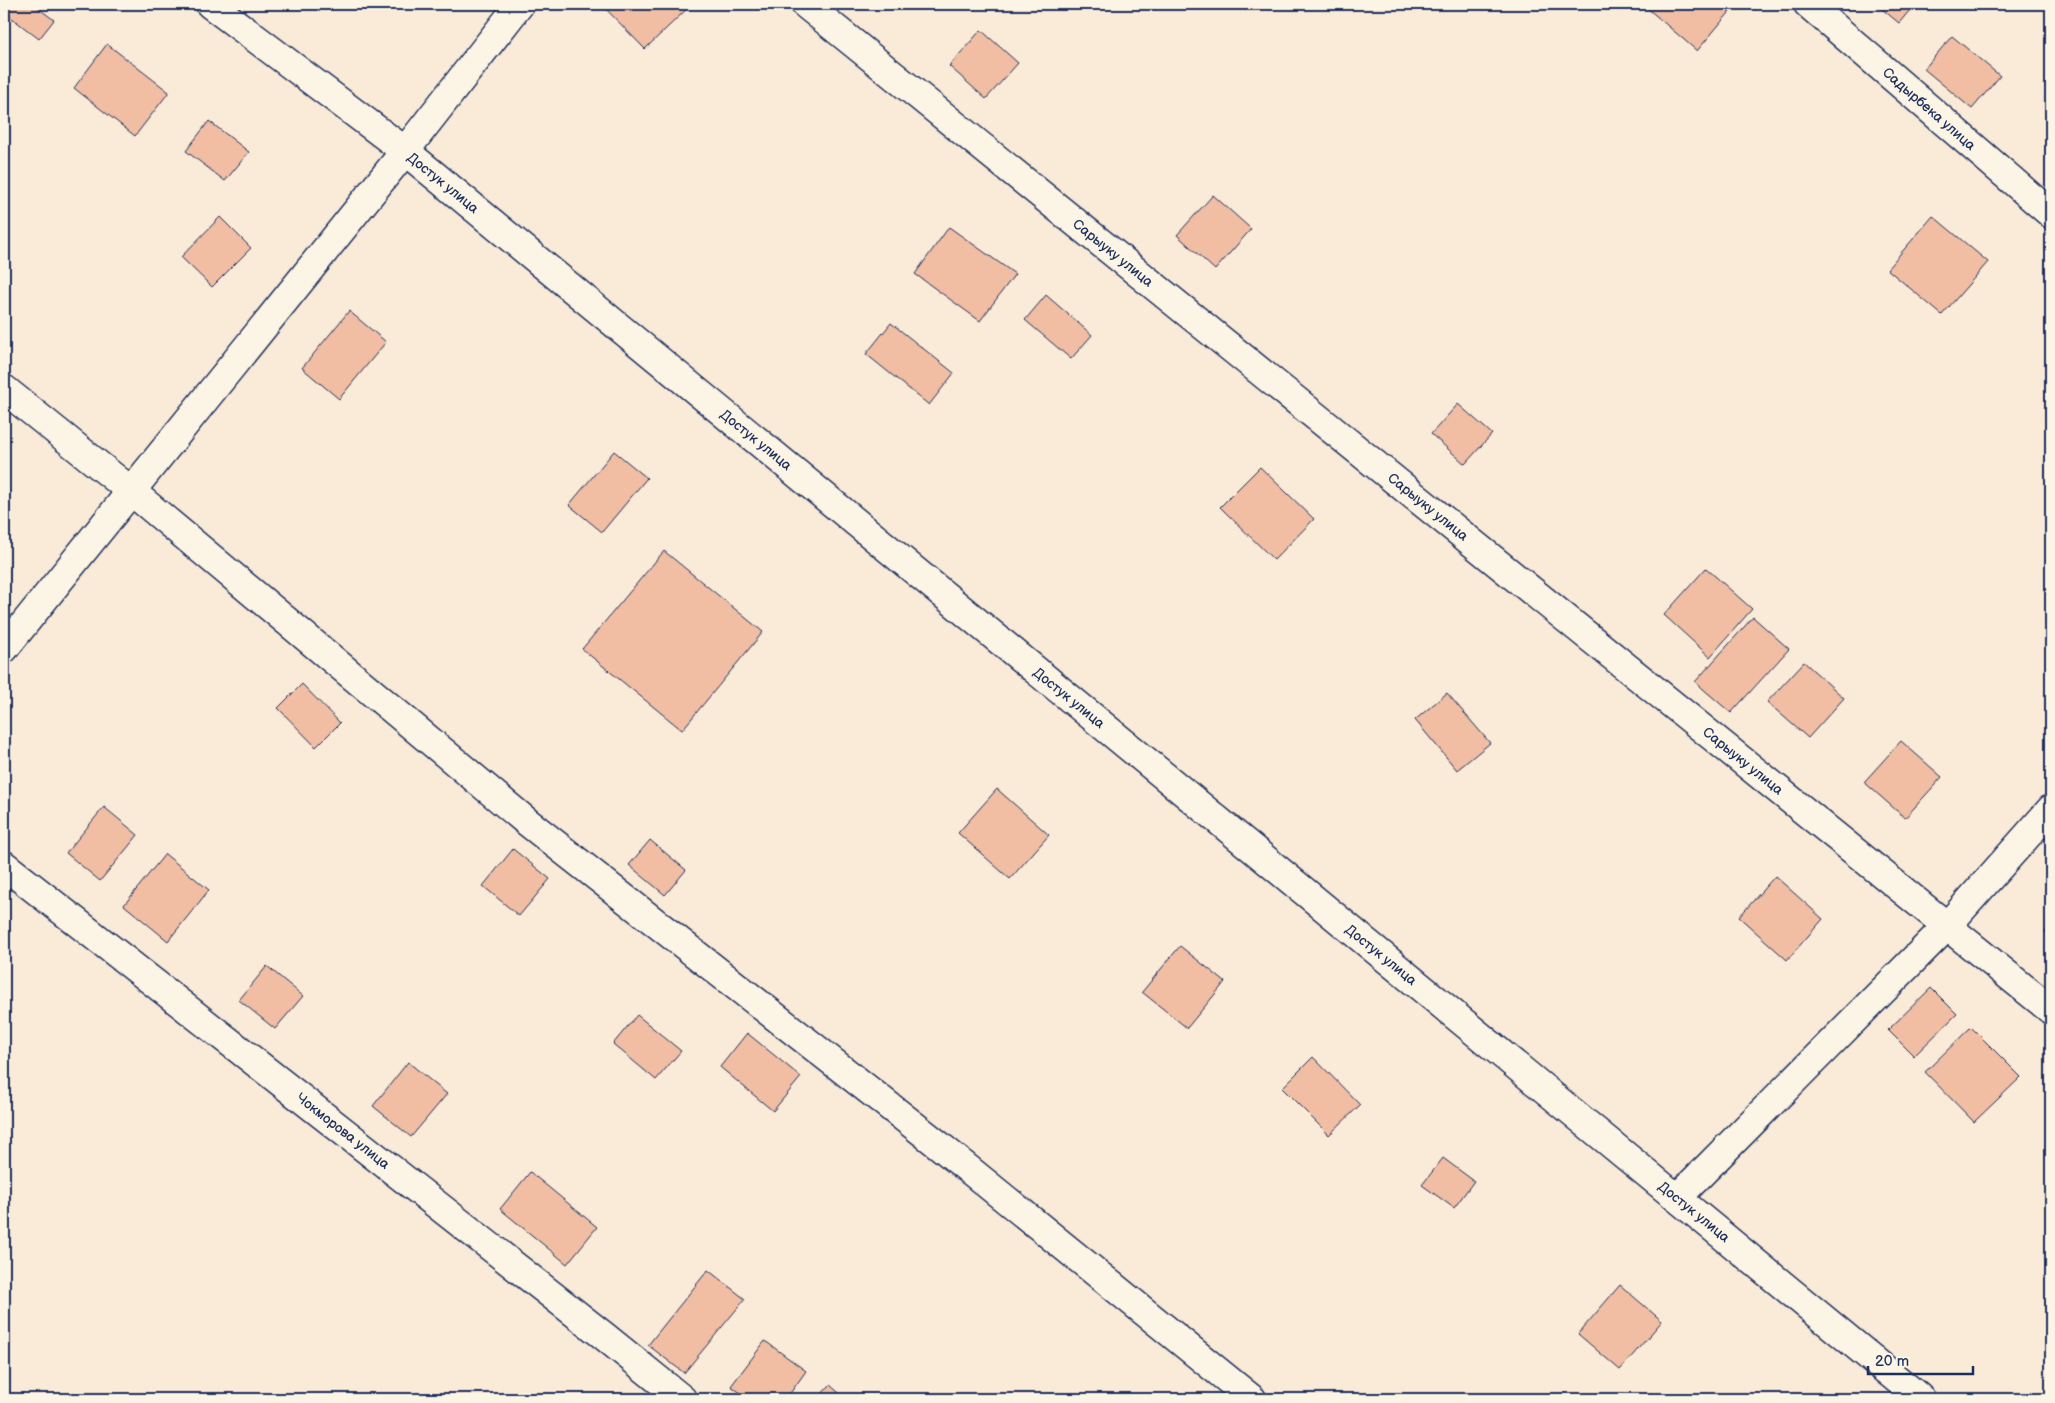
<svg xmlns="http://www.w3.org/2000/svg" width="2055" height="1403" viewBox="0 0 2055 1403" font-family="'Balsamiq Sans',sans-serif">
<rect width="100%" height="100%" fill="#faead8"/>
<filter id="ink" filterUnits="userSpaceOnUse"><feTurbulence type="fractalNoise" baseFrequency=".02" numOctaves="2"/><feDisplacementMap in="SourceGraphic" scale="10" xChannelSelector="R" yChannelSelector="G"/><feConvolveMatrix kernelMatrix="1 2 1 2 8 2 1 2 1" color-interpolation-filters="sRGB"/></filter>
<g filter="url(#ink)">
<path fill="#f1bda3" stroke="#1b2f5e" d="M5,4H33L54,20L39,39L4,12Z
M601,4H692L645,49Z
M1651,4H1731L1734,7L1697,51L1647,8Z
M1876,4H1915L1899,23Z
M981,30L1018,63L986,99L949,66Z
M1952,36L2000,76L1972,109L1924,69Z
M107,44L169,92L135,136L74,88Z
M209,121L249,152L225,181L186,151Z
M1213,195L1251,229L1215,270L1177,235Z
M1933,216L1988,262L1942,315L1887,269Z
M220,217L251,248L212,287L181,257Z
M949,227L1015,274L980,321L915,274Z
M1046,295L1092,335L1071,359L1025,320Z
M349,311L386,342L339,399L302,368Z
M891,323L954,373L929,405L866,354Z
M1458,404L1492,434L1465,464L1431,434Z
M614,451L647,478L602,532L569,505Z
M1260,467L1314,519L1274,560L1220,507Z
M664,551L763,632L682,730L582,649Z
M1706,568L1752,609L1710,657L1664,615Z
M1753,617L1789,649L1731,713L1695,682Z
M1804,662L1844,698L1808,738L1767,702Z
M302,684L340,723L316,747L278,708Z
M1447,693L1490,743L1457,770L1415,720Z
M1901,741L1942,777L1905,818L1864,782Z
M997,789L1049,835L1010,879L958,833Z
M104,807L138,835L100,881L66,853Z
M650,840L686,870L665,895L629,865Z
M513,849L550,879L519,916L483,886Z
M165,854L209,890L168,941L124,905Z
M1775,876L1823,919L1787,960L1739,917Z
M2051,925V937L2045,932Z
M1180,946L1225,982L1187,1028L1142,992Z
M267,966L303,996L275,1029L239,1000Z
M1931,988L1957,1014L1914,1056L1888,1030Z
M637,1015L681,1051L656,1080L613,1044Z
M1971,1027L2021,1077L1974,1122L1925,1072Z
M747,1033L801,1077L773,1111L720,1067Z
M1313,1057L1360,1105L1329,1135L1282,1088Z
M408,1062L447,1094L411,1137L373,1106Z
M1443,1158L1474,1181L1454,1208L1422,1185Z
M530,1172L597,1227L567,1264L500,1209Z
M708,1270L745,1299L684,1373L648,1345Z
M1620,1285L1662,1321L1620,1370L1578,1334Z
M765,1341L806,1371L786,1399H749L731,1386Z
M830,1385L846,1399H817Z"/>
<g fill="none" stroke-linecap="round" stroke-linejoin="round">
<g stroke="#1b2f5e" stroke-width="31">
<path id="minor" d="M210,4L405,151L520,4
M805,4L2051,1010
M1808,4L2051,214
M4,389L131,491L526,821L940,1146L1252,1399
M4,865L604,1336L682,1399
M1677,1198L1947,926L2051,809"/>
</g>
<g stroke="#1b2f5e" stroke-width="31">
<path id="secondary" d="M4,649L405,151L1921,1399"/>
</g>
<use href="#minor" stroke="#fcf5e5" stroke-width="28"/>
<use href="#secondary" stroke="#fcf5e5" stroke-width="28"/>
</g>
</g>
<g text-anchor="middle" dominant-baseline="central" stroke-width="5" stroke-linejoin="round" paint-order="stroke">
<g font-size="14" fill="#1b2f5e" stroke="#fcf5e5">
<text transform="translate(1929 109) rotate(41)">Садырбека улица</text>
<text transform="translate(443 183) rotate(39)">Достук улица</text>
<text transform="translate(1113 253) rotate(39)">Сарыуку улица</text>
<text transform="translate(756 440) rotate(39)">Достук улица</text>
<text transform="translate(1428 507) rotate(39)">Сарыуку улица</text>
<text transform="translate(1069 698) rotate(39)">Достук улица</text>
<text transform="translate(1743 761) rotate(39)">Сарыуку улица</text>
<text transform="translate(1381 955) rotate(39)">Достук улица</text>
<text transform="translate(343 1131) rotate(38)">Чокморова улица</text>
<text transform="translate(1694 1212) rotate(39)">Достук улица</text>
</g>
</g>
<rect width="2055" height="1403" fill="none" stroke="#fcf5e5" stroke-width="20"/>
<rect x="10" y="10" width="2035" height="1383" fill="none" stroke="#1b2f5e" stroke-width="2" filter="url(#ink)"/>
<path d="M1868 1366v8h105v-8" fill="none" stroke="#1b2f5e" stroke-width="2.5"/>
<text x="1875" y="1366" font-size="15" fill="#1b2f5e" stroke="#fcf5e5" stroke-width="4" paint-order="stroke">20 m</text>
</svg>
